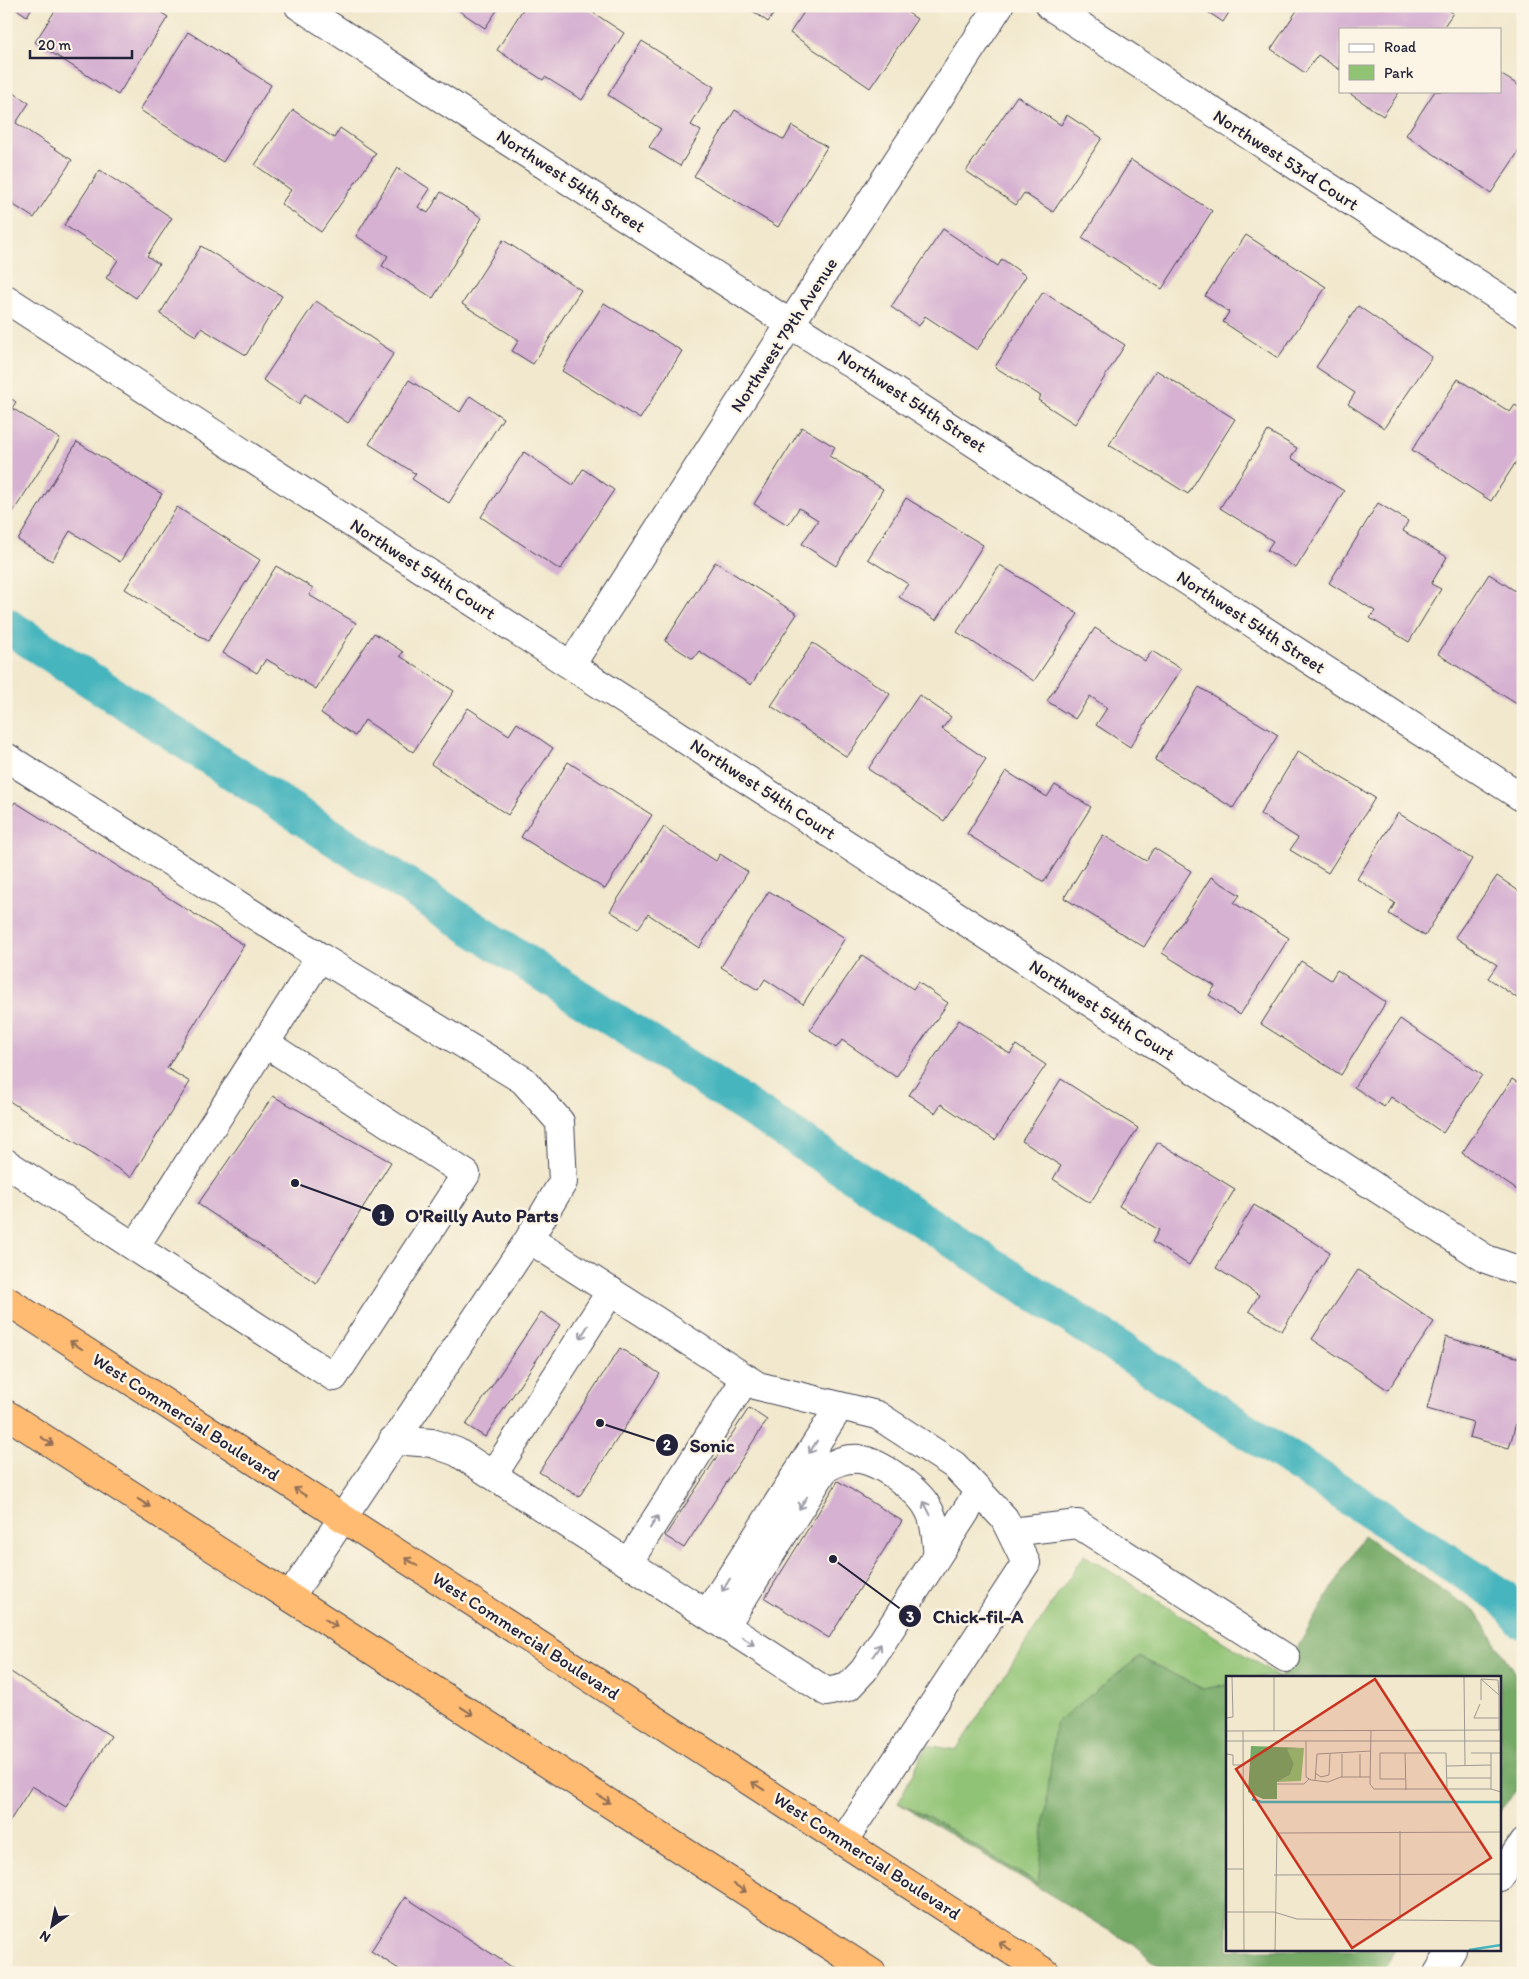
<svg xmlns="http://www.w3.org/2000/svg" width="1529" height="1979" viewBox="0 0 1529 1979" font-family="Itim,sans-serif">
<rect width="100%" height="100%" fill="#fcf5e5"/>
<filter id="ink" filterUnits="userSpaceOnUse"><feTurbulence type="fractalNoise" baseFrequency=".02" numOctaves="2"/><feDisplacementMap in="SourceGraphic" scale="10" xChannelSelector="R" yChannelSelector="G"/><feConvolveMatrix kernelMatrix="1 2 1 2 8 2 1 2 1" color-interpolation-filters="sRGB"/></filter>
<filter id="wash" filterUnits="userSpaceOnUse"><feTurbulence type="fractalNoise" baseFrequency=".0096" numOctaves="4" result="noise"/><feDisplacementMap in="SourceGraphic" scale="20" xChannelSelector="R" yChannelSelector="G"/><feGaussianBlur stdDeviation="1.12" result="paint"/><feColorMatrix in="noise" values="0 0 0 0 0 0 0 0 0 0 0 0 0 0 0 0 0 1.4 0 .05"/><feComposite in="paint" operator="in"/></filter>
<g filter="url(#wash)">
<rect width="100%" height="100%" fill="#f1e8cd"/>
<path fill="#90c374" stroke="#597258" d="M1084,1555L1280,1677L1228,1678V1685L1203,1689L1139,1657L1038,1884L930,1818L898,1803L927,1745L956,1750Z"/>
<path fill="#74a966" stroke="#4b6650" d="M1363,1536L1477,1613L1523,1686V1784L1500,1810V1678H1275L1280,1677Z
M1139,1657L1203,1689L1228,1685V1950H1395L1380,1973H1167L1134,1945L898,1803L930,1818L1038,1884L1055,1723Z"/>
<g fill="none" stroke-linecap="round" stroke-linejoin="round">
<path stroke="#46b5be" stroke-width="36" d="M6,625L1501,1596L1523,1621"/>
</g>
<g id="blocks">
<path fill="#d6b1d2" d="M12,6H33L27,16Z
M58,6H151L168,17L118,95L35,42Z
M452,6H500L485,28Z
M525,6H583L624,33L582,100L545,77L543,80L497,50Z
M746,6H779L768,22Z
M808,6H898L917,19L870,88L790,33Z
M1199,6H1233L1223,22Z
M1300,6H1379L1382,9L1384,6H1443L1453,13L1442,29H1340V70L1318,55L1305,73L1271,49Z
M188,32L271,85L223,162L140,110Z
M642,41L714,87L691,125L701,131L680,166L649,147L661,129L608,95Z
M1500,74L1523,88V145L1491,193L1406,135L1435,91H1500Z
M8,89L29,103L16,123L72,160L34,218L6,200Z
M1351,91H1400L1383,116L1349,93Z
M1017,96L1061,125L1067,115L1102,138L1053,212L1024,193L1016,205L966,171Z
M293,110L334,138L340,128L376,153L321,232L281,204L291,190L255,165Z
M735,110L784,140L792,126L827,147L778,227L694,176Z
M1131,160L1212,211L1162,289L1082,238Z
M397,168L430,189L418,207L428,213L441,192L482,218L433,298L382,266L388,256L356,236Z
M100,170L172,218L147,256L159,264L136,298L106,278L118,260L64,225Z
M943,229L998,266L1002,259L1026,276L977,350L925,316L919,326L891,307Z
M1246,235L1326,287L1278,358L1223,322L1229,312L1205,296Z
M503,240L581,290L533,364L512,351L519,340L462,304Z
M201,246L282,296L246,355L201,328L196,336L160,314Z
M1043,292L1125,345L1075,424L1038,400L1041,396L995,367Z
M316,301L394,353L348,423L305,394L299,404L263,380Z
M604,303L682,351L640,419L562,371Z
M1358,306L1432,357L1384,428L1348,404L1355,393L1316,367Z
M1156,370L1235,419L1188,494L1109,445Z
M1458,379L1510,412L1515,405L1523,410V451L1491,501L1412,450Z
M409,380L460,412L470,396L503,418L449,503L412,479L416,474L369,444Z
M6,395L16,402L12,408L60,439L11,515L6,512Z
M802,427L835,447L829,456L883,489L836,566L802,544L818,520L799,508L788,525L754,504Z
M1268,431L1297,448L1291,458L1344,491L1296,568L1267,550L1273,541L1220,508Z
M77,442L162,494L120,562L70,531L52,561L18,540Z
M524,452L573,485L583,469L614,490L560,570L481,517Z
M906,498L983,545L936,620L899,597L908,584L868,559Z
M1378,503L1408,521L1403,531L1447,557L1431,584L1441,589L1409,642L1370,618L1375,611L1329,583Z
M177,507L260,560L208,641L125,589Z
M715,562L797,614L751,685L699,651L693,659L665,641Z
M1000,565L1078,614L1034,681L957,632Z
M276,566L313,588L309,595L356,623L316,689L266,659L257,673L223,653Z
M1489,574L1523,596L1519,604L1523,607V701L1520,706L1438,654Z
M1095,628L1145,661L1152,651L1181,669L1130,747L1096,725L1107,708L1090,696L1075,719L1047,701Z
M374,633L403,652L400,656L454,691L413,752L365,720L355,736L321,713Z
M813,643L890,694L847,757L771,706Z
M1199,687L1278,735L1233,808L1155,760Z
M919,695L951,717L942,729L986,759L944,821L868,769Z
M468,708L509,735L517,723L553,748L508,815L431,764Z
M1298,751L1375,798L1328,873L1290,850L1298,838L1260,814Z
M568,762L652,815L605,889L521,837Z
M1006,771L1047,797L1055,785L1091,807L1044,882L967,834Z
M15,802L244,945L167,1068L190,1082L131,1177L6,1099V816Z
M1398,813L1472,859L1425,936L1389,914L1395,903L1357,879Z
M664,827L716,861L720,854L748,872L699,948L648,914L638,929L610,911Z
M1103,835L1146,861L1154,848L1191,871L1144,947L1064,898Z
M1497,876L1523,894V1002L1488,978L1497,965L1455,937Z
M1211,877L1240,895L1234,903L1289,938L1240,1015L1209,995L1215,986L1162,953Z
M769,891L845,938L803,1004L765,979L758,990L721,967Z
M862,955L913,989L918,982L948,1003L896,1077L842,1040L836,1048L810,1030Z
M1301,961L1331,980L1337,970L1386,1002L1341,1075L1261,1024Z
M1400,1019L1482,1075L1443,1133L1391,1097L1384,1107L1354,1087Z
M959,1020L1010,1054L1016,1045L1046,1065L995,1140L941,1104L935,1113L909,1095Z
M1061,1079L1138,1128L1090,1203L1053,1179L1061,1166L1022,1141Z
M1512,1079L1523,1086V1194L1462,1153Z
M273,1096L391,1162L316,1283L198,1204Z
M1158,1142L1235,1189L1189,1265L1152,1242L1159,1230L1119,1206Z
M1254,1205L1330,1252L1282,1331L1249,1311L1259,1295L1216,1268Z
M1358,1270L1434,1322L1388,1390L1312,1339Z
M541,1312L560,1325L485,1437L466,1425Z
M1446,1337L1523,1359V1398L1509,1448L1469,1437L1473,1422L1427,1409Z
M620,1348L660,1374L579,1497L539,1472Z
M749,1408L767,1420L684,1548L665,1536Z
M838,1481L902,1521L829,1638L765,1598Z
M6,1669L111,1736L66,1807L32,1786L6,1827Z
M405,1897L521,1973H405L371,1951Z"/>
</g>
</g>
<g filter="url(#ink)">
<use href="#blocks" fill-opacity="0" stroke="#414051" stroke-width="1"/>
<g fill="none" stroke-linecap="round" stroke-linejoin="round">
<g stroke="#414051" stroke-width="30">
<path id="minor" d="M299,6L1523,798
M1050,6L1523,313
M6,299L1486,1259L1523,1272
M571,665L791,323L999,6
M6,757L320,957L523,1080L560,1122L563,1182L529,1239L290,1597
M6,1163L334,1377L466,1174L265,1043
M529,1239L758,1386L877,1415L954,1465L1004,1518L1026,1563L844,1840
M135,1247L320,957
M393,1440L432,1443L457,1452L827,1692L848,1687L864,1670L979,1491
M493,1475L611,1291
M1011,1532L1078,1524L1286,1658
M628,1563L746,1378
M707,1614L840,1406
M725,1626L824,1470C835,1462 845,1458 859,1459C881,1462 920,1491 929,1510C936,1522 936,1542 938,1555
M1500,1877L1523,1843
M1438,1973L1452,1950"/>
</g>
<g stroke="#414051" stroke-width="30">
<path id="highway" d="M6,1300C352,1525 700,1747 1046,1973
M6,1414L872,1973"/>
</g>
<use href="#minor" stroke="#fff" stroke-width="28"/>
<use href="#highway" stroke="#ffbb71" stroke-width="28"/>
</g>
<defs><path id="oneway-shaft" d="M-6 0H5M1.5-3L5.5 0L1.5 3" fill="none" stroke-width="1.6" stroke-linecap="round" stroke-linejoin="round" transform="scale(1.25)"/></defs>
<g stroke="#9c9ca7">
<use href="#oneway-shaft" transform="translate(584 1332) rotate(122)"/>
<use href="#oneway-shaft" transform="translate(813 1447) rotate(122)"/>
<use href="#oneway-shaft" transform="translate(803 1503) rotate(123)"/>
<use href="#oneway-shaft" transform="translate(927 1508) rotate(-117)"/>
<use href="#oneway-shaft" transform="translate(654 1522) rotate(-58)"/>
<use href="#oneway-shaft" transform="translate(726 1585) rotate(122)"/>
<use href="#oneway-shaft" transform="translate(748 1641) rotate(33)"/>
<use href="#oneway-shaft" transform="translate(877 1650) rotate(-57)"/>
</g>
<g stroke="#906e56">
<use href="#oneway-shaft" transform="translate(76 1345) rotate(-147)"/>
<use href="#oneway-shaft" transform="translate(47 1441) rotate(33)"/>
<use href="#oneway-shaft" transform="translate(300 1492) rotate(-147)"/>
<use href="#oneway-shaft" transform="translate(144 1503) rotate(33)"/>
<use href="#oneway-shaft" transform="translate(411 1562) rotate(-148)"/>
<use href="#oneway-shaft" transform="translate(331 1623) rotate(33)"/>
<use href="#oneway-shaft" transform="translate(467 1711) rotate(33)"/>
<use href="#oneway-shaft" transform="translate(758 1786) rotate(-147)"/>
<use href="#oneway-shaft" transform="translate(604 1799) rotate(33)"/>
<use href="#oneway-shaft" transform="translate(740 1888) rotate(33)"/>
<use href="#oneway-shaft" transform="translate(1005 1946) rotate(-147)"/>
</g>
</g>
<g text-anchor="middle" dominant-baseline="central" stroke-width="5" stroke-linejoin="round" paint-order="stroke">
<g font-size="18" fill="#22223b" stroke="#fcf5e5">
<text transform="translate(1286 160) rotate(33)">Northwest 53rd Court</text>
<text transform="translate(571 181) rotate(33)">Northwest 54th Street</text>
<text transform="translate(784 335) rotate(-57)">Northwest 79th Avenue</text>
<text transform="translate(912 401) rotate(33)">Northwest 54th Street</text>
<text transform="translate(423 569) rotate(33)">Northwest 54th Court</text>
<text transform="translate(1251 622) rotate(33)">Northwest 54th Street</text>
<text transform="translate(763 789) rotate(33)">Northwest 54th Court</text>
<text transform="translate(1102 1010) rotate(33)">Northwest 54th Court</text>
<text transform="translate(186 1417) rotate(33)">West Commercial Boulevard</text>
<text transform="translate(526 1636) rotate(33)">West Commercial Boulevard</text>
<text transform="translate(867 1856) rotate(33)">West Commercial Boulevard</text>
</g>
</g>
<g transform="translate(1226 1676)">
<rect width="275" height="275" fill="#f1e8cd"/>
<path d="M78,72L75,105L51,106L64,99L68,88L60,73Z" fill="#90c374"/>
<path d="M25,70L78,72L61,73L68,88L64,99L51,106V123H37L22,116Z" fill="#74a966"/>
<path fill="none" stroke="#46b5be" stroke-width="2.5" d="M26,123L35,126H275M243,274L275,269"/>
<path fill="none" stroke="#9e9993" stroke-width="1" d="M48,1V55M238,1L239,89M255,3L273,19V54M255,3L272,4L273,19M255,24V3M254,28L248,42H273M0,42L7,41L6,1M0,55L275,54M17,55L18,274M145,55L144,108L148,113H265L275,116M0,65H275M80,65V101L85,104L102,106L115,101H144M179,77L180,114M245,77H275M265,77V113M0,78L7,79V89H19M116,78V101M134,78V101M221,90L265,89M89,97L95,101L103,99L104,78M221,102H265M179,103H154V77H220L221,114M89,105L91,78L145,75M51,108H78L83,103M174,155V243M0,193H18M48,199L275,198M0,236H48L71,243L275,245M49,274L51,157L275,156"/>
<path fill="#c8321e" fill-opacity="0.15" stroke="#c8321e" stroke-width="2.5" d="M149,3L265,182L126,272L10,93Z"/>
<rect width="275" height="275" fill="none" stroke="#22223b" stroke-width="2.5"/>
</g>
<path fill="none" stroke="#22223b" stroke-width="2" d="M295 1183L383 1215M600 1423L667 1445M833 1559L910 1616"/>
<g fill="#22223b" stroke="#fcf5e5" stroke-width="2">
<circle cx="295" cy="1183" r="5"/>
<circle cx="600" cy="1423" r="5"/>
<circle cx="833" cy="1559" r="5"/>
<circle cx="383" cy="1215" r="12"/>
<circle cx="667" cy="1445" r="12"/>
<circle cx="910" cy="1616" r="12"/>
</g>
<g font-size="15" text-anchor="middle" font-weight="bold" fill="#fff">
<text x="383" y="1221">1</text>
<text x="667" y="1450">2</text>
<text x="910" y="1622">3</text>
</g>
<g font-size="19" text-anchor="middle" font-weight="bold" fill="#22223b" stroke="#fcf5e5" stroke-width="5" stroke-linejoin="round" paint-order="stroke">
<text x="482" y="1222">O'Reilly Auto Parts</text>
<text x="712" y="1452">Sonic</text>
<text x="978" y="1623">Chick-fil-A</text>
</g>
<rect width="1529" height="1979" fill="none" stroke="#fcf5e5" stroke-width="25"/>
<rect x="1339" y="28" width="162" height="65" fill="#fcf5e5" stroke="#a5a1a1"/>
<rect x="1349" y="44" width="25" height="8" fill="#ffffff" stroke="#a5a1a1"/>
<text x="1384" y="52" font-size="15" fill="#22223b">Road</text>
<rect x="1349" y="65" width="25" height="15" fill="#90c374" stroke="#a5a1a1"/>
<text x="1384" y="78" font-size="15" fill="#22223b">Park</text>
<g transform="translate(52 1926) rotate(213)" stroke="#fcf5e5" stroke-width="4" paint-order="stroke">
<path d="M0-4L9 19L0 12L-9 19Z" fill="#22223b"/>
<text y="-8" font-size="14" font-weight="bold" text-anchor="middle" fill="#22223b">N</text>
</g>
<path d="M30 50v8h102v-8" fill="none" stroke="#22223b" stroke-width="2.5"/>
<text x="38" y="50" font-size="15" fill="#22223b" stroke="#fcf5e5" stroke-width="4" paint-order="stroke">20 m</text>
</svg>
